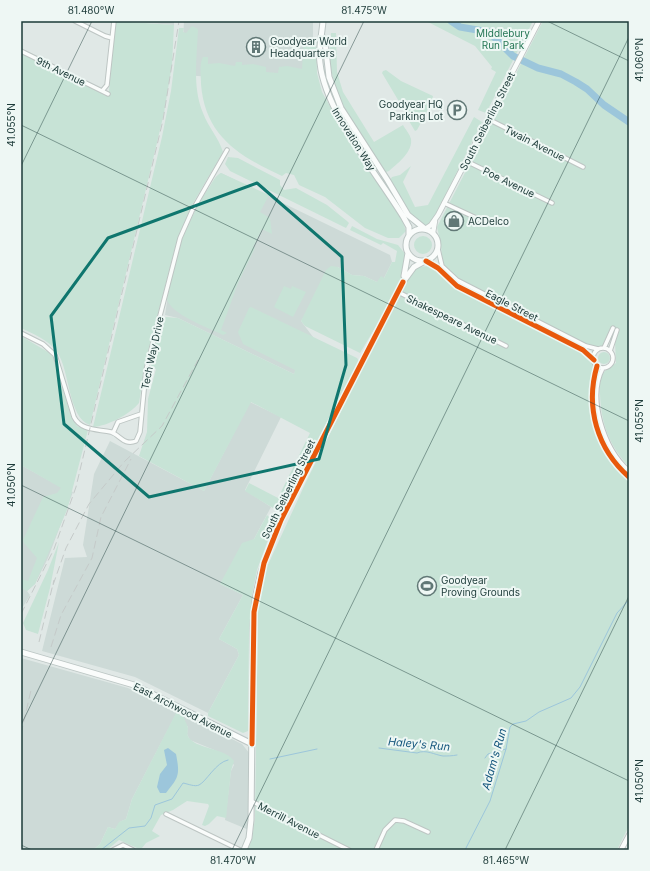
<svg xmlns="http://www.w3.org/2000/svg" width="650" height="871" viewBox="0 0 650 871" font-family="Inter,sans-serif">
<rect width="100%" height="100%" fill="#e0e8e6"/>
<path fill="#cddad7" d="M126,21H174V25Z
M184,21H313V68L317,83L181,75Z
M221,173L390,255L392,262L384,278L377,282L364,276L352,275L338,267L301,321L313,337L294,374L178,318L165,315L169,289L184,234L204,196L216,177Z
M250,402L281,417L245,490L271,507L254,539L220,584L243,595L219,639L237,649L239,655L208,713L135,677L42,651L65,558L87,557L83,545L94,474L110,441L204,491Z
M21,465L48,480L73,492L48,558L35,584L27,591L30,595L21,610Z
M21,658L128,688L242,744L250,754L249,830L225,820L231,771L234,765L224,754L190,740L187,734L188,727L176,714L132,799L126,819L120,822L115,829L108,827L100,844L93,850H21Z"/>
<path fill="#c7e3d6" d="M115,21L174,25L172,65L164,113L90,425C68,418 70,370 57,352C49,340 33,334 21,328V52L106,96L109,91Z
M426,21H533L486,113L478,110L496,72L491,69L492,67L475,46Z
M543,21H629V467C609,445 601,423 600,394C600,387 599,377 604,372C607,369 612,366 616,363L615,342L620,329L611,327L606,342L601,347L589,346L465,282L447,271L442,265L441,244L437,227Z
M192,26L198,29C197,57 192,87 203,113C208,127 219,138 223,152L192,205L176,244L146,360L139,403C130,414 108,426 93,427L162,137L171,91L179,28H184L183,32L186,33Z
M331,33H336L337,72L343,92L374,142L403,125C405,129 410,134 411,139C413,152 397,164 389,171L386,172C358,130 333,102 328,50H330Z
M304,39H316L317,73L322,92L336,117L400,214L406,231L399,238H388L365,228L325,197L299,185L294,175L286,173L282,176C239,156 205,136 201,84C201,76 199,64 203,57H208V64L219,63L235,66L236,62H242V65L253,64L266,67V72L278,73L279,67L287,66L302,69Z
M386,70L401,81L433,96L431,104L417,130L415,131L409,121L410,120L382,73L383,71Z
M474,117L482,122L433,220L428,225C408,226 399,194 390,180L392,177L400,175L411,166L403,182L415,207L428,205Z
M228,157L238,158L280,180V185L284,190L296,188L327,205L347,221L349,223L346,228L230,171L225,164Z
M221,173L269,195L260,212L270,218L272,234L262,229L253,247L255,248L238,283L221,330L227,333L223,335C209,328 170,314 167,299C172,260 186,224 206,192C211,186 214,176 221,173Z
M352,226L377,239L398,245L406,255L405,273L387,308L360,353L305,326L301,321L326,270L331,266L338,267L352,275L364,276L377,282L381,276L384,278L392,262H395L397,251L383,243L381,245L350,230Z
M414 245a9 9 0 1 1 18 0a9 9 0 1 1-18 0Z
M428,266L441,273L458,288L583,352C586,354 590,357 592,360C597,369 590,398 591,411C594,438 609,462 629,480V826L617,850H248L252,839L255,818L258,607L266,569L306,482L395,302L414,270L418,267Z
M284,286L291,289L292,286L306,292L293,317L274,307Z
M251,307L357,358L359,361L304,466L280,507L273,508L245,491L249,483L278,498L310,433L251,402L204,491L139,456L147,432L148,399L156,369L151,367C150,358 159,322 166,317L178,318L294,374L295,370L243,344L238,332L249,308Z
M21,336L48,352L53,357L71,416L77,426L88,430L67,510L35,584L27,591L21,588V579L28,581L37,558L24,543L23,540L43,497L57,493L61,488L21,465Z
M598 358a6 6 0 1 1 12 0a6 6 0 1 1-12 0Z
M267,515L271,519L273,526L257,570L252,595L249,634L248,731L243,733L208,716V713L239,655L237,649L219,639L243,595L220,584L242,543L254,539Z
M59,542L50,588L38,634L26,630L23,623L48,570Z
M176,713L183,716C184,719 187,724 188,728C188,732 186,735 190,739C199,749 225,748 234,761L231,771L226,818L217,816L209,824L205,826L202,825L209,806L208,804L187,801L173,810L161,815L152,831L160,836L146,843L142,848H137L119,840L107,850H93L100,844L108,827L115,829L119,822L126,819L132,799Z"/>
<path fill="#9cc6db" d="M168,748L176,754C180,775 179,777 166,793H160L157,787L160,774L167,765L164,750Z"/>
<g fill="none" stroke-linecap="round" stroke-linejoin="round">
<path stroke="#9cc6db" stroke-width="1" d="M379,748L417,753C426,749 435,755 443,756C447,756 452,756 457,755
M485,758L488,754L506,749
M270,759L317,749
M101,850L129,828L145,826L151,818L155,805L172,799L183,783C188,784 195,787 199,785C206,782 216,762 228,760
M465,850L490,801L506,749L510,727L513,724L526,721L539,712L571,698L580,687L617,613L629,600"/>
<path stroke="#9cc6db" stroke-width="7" d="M451,21L460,27L489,32L513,56L538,68L561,74L576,82L587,89L604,105L629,122"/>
<g stroke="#bdc5c3" stroke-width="5.5">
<path id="minor" d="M75,21L105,36L112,38
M21,51L108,94
M102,91L107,85L114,21
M488,119L583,167
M466,161L552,203
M444,203L487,223
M438,249L442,266L457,280L586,346L598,349
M426,261L438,268L457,286L583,350L594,360
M398,292L506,346
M21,333L43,344L55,355L74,417C81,431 98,429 111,432C120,435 124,446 136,441L140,432L146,370L180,238L192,211L227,150
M604,348L613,328
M593 358a10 10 0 1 1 20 0a10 10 0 1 1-20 0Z
M610,351L617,330
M597,366C585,407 597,449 629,477
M603,368C587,398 604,449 629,471
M113,433L118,422L141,414
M251,801L349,850
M166,814L240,850
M113,850L123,845L133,850
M376,850L385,830L395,820L404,821L428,832"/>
</g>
<g stroke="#bdc5c3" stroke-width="6">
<path id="tertiary" d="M425,229L431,225L438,215L539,21
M433,233L435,221
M621,850L629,835"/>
</g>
<g stroke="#bcc6c4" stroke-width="7">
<path id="secondary" d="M323,21C322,35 318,49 320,63C325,112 378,175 404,218L409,227V235
M322,36L325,42L329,77L341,108L388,181L408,215L424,228
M406 245a16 16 0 1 1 32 0a16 16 0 1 1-32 0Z
M404,276L408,253
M21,652L134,685L252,744
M244,850L249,838L251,820L253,625L255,599L261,572L281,520L403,282L414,267L425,261"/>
</g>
<use href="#minor" stroke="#fafcfb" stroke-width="3.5"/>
<use href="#tertiary" stroke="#fafcfb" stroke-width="4.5"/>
<use href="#secondary" stroke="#fafcfb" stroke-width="5"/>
<path stroke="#c5cac9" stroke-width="1" stroke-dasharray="8 4" stroke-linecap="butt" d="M53,585L66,548L89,504L124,462L162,426L198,360
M21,614L54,549L76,487L163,120L179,21
M39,642L54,580
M51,647L61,615L92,558L101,517L131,459
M21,734L31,690"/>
<g stroke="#eef7f4" stroke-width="8">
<path id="cycleway" d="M426,261L438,268L457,286L583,350L594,360
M597,366C585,407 597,449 629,477
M252,744L254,612L264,563L281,520L403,282"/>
</g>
<use href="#cycleway" stroke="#e8590c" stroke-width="5"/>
</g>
<path fill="none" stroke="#0f766e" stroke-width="3" stroke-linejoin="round" d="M257,183L342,257L346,365L319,459L149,497L64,424L51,316L108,238Z"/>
<path fill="none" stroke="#1d3b39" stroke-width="1" stroke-opacity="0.45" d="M547,21L629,61M21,125L629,421M21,166L92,21M21,485L629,781M21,725L364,21M21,845L32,850M232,850L629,37M505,850L629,596"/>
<defs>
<g id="building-ring" transform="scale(1)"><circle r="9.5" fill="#eef7f4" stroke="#617876" stroke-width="1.5"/><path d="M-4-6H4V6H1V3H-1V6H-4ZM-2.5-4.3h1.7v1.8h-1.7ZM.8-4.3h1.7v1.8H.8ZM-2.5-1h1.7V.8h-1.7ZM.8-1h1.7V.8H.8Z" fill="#617876"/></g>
<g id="parking-ring" transform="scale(1)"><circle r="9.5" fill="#eef7f4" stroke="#617876" stroke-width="1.5"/><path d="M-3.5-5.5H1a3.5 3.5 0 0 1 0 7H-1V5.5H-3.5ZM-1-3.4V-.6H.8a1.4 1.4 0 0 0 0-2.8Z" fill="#617876"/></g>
<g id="shop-ring" transform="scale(1)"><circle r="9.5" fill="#eef7f4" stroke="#617876" stroke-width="1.5"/><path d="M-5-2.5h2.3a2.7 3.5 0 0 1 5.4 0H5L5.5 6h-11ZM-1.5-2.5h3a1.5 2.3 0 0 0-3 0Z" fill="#617876"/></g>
<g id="stadium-ring" transform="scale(1)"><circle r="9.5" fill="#eef7f4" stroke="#617876" stroke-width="1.5"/><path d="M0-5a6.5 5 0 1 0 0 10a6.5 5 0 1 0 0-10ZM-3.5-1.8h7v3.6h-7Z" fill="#617876"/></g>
</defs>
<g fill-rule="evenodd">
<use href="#building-ring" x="256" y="47"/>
<use href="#parking-ring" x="457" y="110"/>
<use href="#shop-ring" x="454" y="221"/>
<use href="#stadium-ring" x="427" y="586"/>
</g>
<g text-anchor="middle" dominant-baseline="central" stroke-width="4" stroke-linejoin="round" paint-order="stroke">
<g font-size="10" fill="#247654" stroke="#eef7f4">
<text x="503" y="33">MIddlebury<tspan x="503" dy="12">Run Park</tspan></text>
</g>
<g font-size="10" fill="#1d3b39" stroke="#eef7f4" text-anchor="start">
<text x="270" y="41">Goodyear World<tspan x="270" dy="12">Headquarters</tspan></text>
<text x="443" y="104" text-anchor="end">Goodyear HQ<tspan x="443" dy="12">Parking Lot</tspan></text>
<text x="468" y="221">ACDelco</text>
<text x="441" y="580">Goodyear<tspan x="441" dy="12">Proving Grounds</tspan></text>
</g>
<g font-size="10" fill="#1d3b39" stroke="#eef7f4">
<text transform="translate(61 71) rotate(26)">9th Avenue</text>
<text transform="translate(487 121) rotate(-63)">South Seiberling Street</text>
<text transform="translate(354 139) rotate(58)">Innovation Way</text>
<text transform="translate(535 143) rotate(27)">Twain Avenue</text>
<text transform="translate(509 182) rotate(26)">Poe Avenue</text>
<text transform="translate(512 305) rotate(27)">Eagle Street</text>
<text transform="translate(452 319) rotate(26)">Shakespeare Avenue</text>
<text transform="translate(152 353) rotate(-78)">Tech Way Drive</text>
<text transform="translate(288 489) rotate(-64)">South Seiberling Street</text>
<text transform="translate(183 710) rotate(27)">East Archwood Avenue</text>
<text transform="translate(289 820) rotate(27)">Merrill Avenue</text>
</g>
<g font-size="11" font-style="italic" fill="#13557c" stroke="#eef7f4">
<text transform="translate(419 744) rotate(5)">Haley's Run</text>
<text transform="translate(494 759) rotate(-74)">Adam's Run</text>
</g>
</g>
<rect width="650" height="871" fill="none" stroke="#eef7f4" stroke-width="44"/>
<rect x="22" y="22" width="606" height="827" fill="none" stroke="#1d3b39" stroke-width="1.5"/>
<g font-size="10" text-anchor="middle" fill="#1d3b39">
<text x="91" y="14">81.480°W</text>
<text x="364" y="14">81.475°W</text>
<text transform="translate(639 60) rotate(-90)" y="4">41.060°N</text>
<text transform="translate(11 125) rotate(-90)" y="4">41.055°N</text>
<text transform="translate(639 421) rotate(-90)" y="4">41.055°N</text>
<text transform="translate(11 485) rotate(-90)" y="4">41.050°N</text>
<text transform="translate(639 781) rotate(-90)" y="4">41.050°N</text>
<text x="233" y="864">81.470°W</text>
<text x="506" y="864">81.465°W</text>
</g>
</svg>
